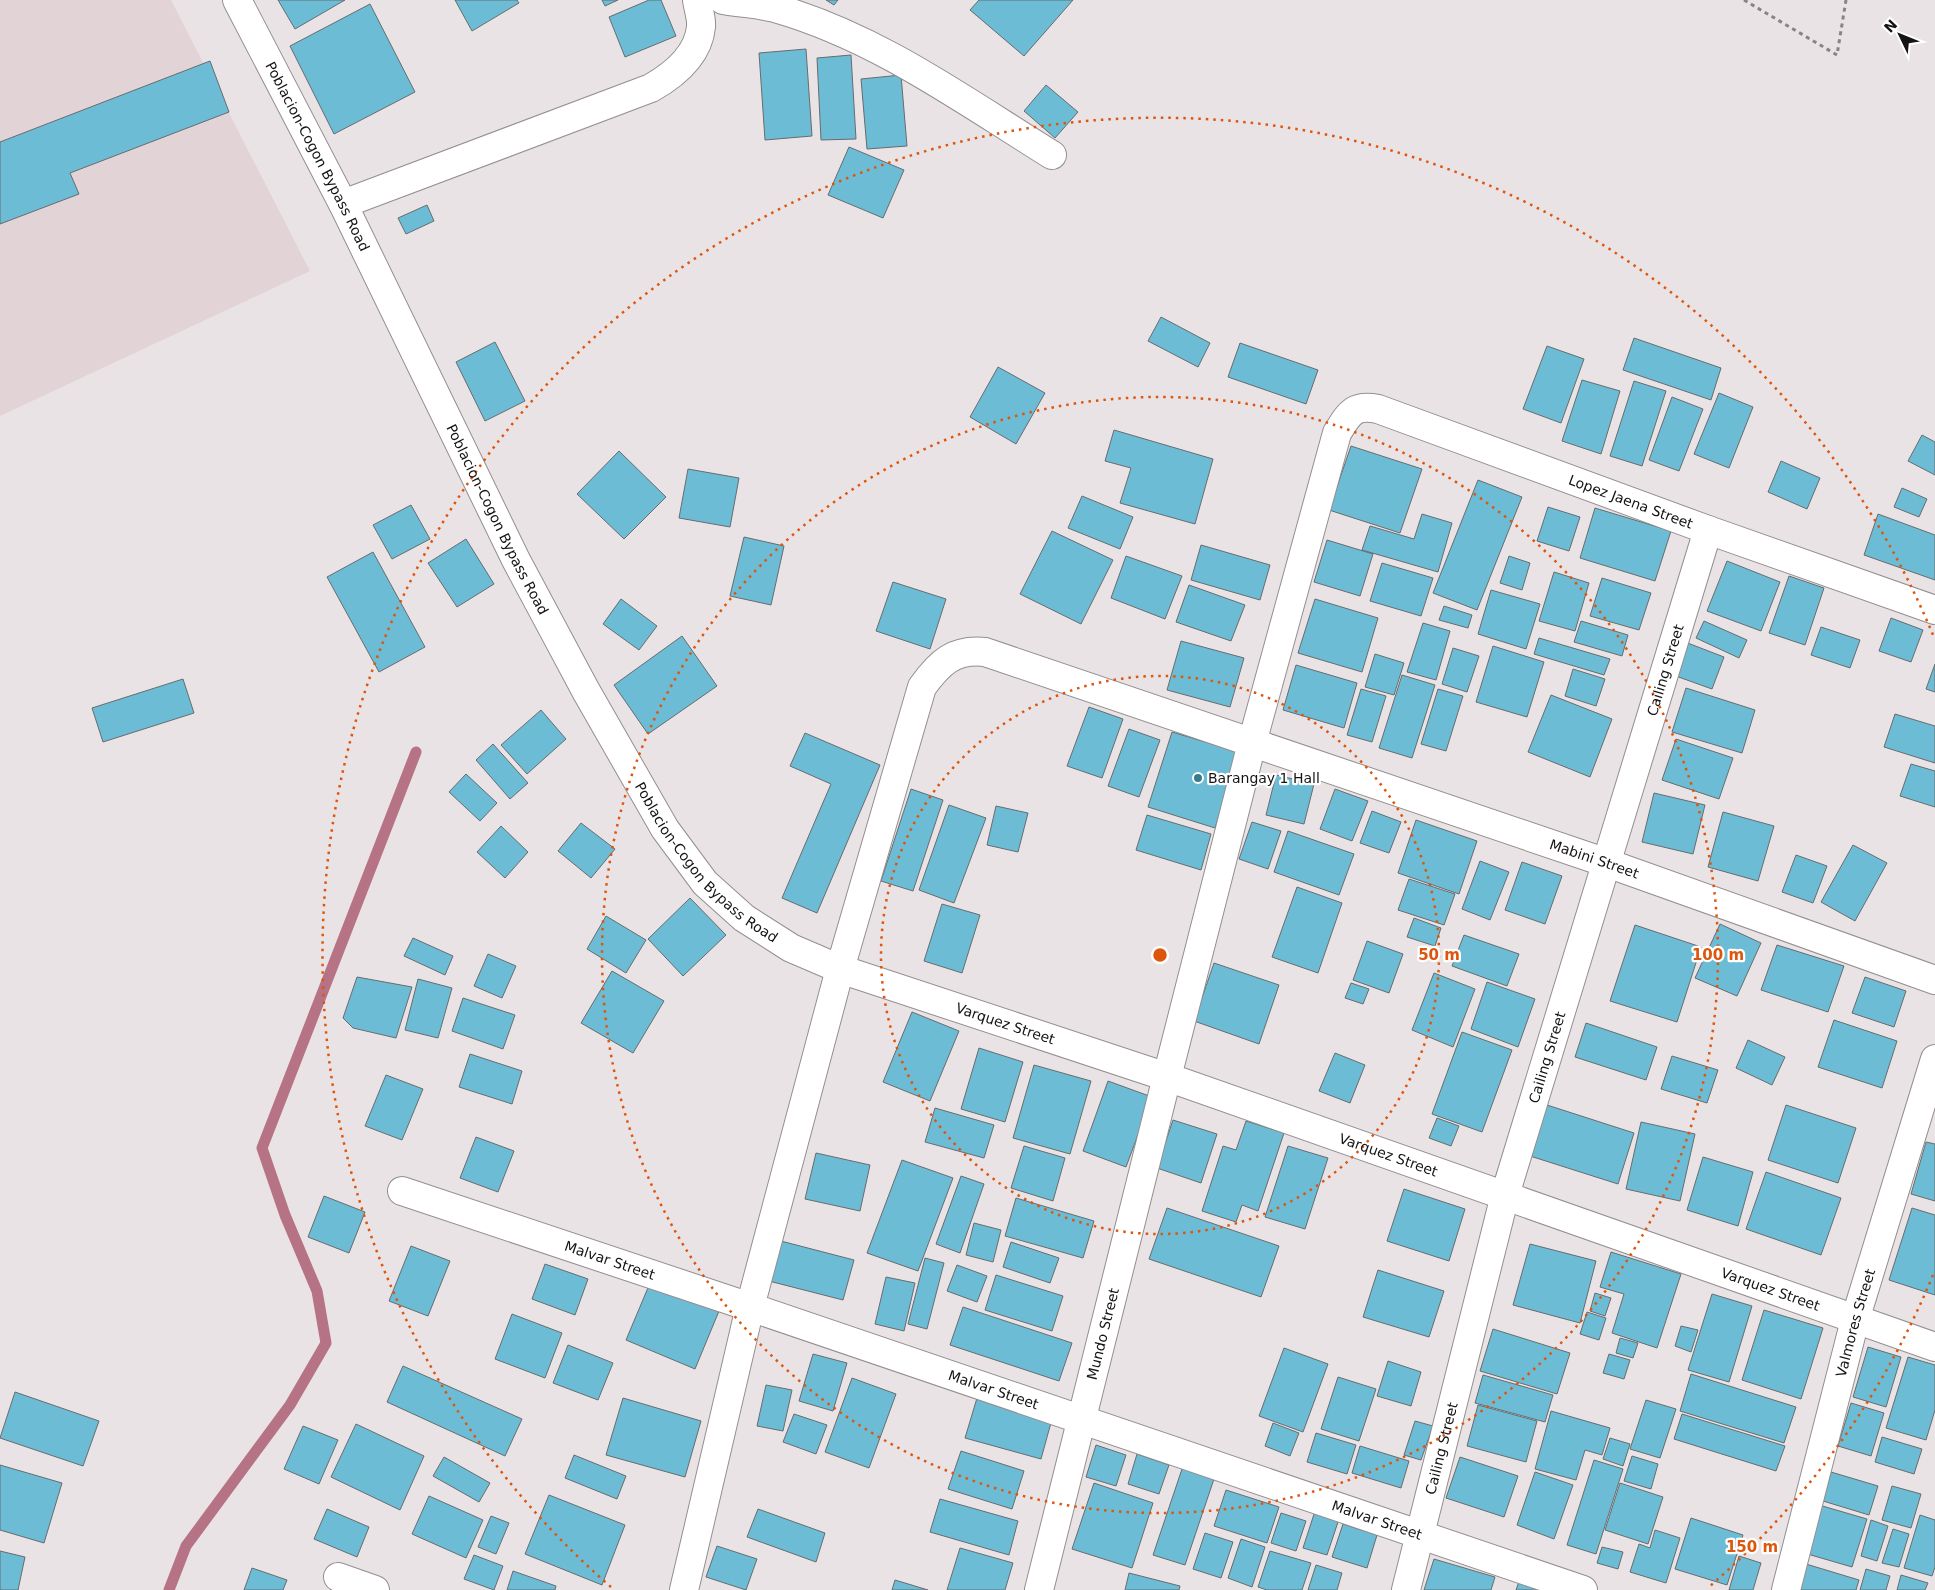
<svg xmlns="http://www.w3.org/2000/svg" width="1935" height="1590" viewBox="0 0 1935 1590" font-family="'DejaVu Sans',sans-serif">
<rect width="100%" height="100%" fill="#eae3e5"/>
<path fill="#e2d3d6" d="M0,0H171L310,271L0,416Z"/>
<g fill="none" stroke-linecap="round" stroke-linejoin="round">
<path stroke="#b67385" stroke-width="11" d="M169,1590L186,1546L290,1405L326,1343L317,1291L285,1215L262,1148L416,752"/>
</g>
<path fill="#6cbcd5" stroke="#676c6e" d="M278,0H345L295,29Z
M455,0H517L519,3L472,31Z
M602,0H618L605,6Z
M649,0H661L676,36L625,57L609,17Z
M826,0H838L834,5Z
M979,0H1073L1024,56L970,10Z
M370,4L415,92L334,134L290,46Z
M806,49L812,136L765,140L759,53Z
M851,55L856,139L821,140L817,58Z
M210,61L229,112L70,173L79,194L0,224V142Z
M901,75L907,146L867,149L861,79Z
M1046,85L1078,112L1055,138L1024,111Z
M849,147L904,170L883,218L828,195Z
M427,205L434,221L406,234L398,218Z
M1161,317L1210,343L1198,367L1148,341Z
M1634,338L1721,368L1711,400L1623,370Z
M495,342L525,401L485,421L456,362Z
M1240,343L1318,370L1306,404L1228,377Z
M1547,346L1584,359L1561,423L1523,409Z
M998,367L1045,393L1016,444L970,417Z
M1582,380L1620,391L1601,454L1562,441Z
M1634,381L1666,391L1642,466L1610,456Z
M1719,393L1753,407L1729,468L1694,454Z
M1672,397L1703,409L1679,471L1649,460Z
M1114,430L1213,459L1195,524L1120,503L1131,468L1105,461Z
M1922,435L1935,442V475L1908,461Z
M1351,446L1422,469L1400,533L1329,510Z
M619,451L666,497L624,539L577,494Z
M1781,461L1820,478L1807,509L1768,492Z
M688,469L739,478L730,527L679,518Z
M1478,480L1522,497L1477,610L1433,593Z
M1902,488L1927,499L1919,517L1894,507Z
M1082,496L1133,517L1120,549L1068,528Z
M411,505L430,539L392,559L373,525Z
M1548,507L1580,517L1569,551L1537,541Z
M1595,508L1671,531L1655,581L1580,558Z
M1422,514L1452,523L1438,572L1362,550L1370,526L1414,539Z
M1878,514L1935,535V580L1864,555Z
M1052,531L1113,560L1081,624L1020,594Z
M744,537L784,546L771,605L730,596Z
M466,539L494,584L457,607L428,563Z
M1327,540L1373,554L1360,596L1314,582Z
M1201,545L1270,565L1260,600L1191,580Z
M373,552L425,647L379,672L327,577Z
M1126,556L1182,576L1165,619L1111,598Z
M1509,556L1530,563L1522,590L1500,583Z
M1727,561L1780,582L1761,631L1707,611Z
M1382,563L1433,578L1421,616L1370,601Z
M1554,572L1589,583L1575,631L1539,621Z
M1789,576L1824,588L1805,645L1769,633Z
M1602,578L1651,593L1639,630L1590,616Z
M893,582L946,599L930,649L876,631Z
M1189,585L1245,605L1231,641L1176,622Z
M1491,590L1540,604L1526,649L1478,634Z
M621,599L657,626L639,650L603,624Z
M1315,599L1378,618L1362,672L1298,653Z
M1444,606L1472,615L1468,628L1439,620Z
M1891,618L1923,630L1911,662L1879,651Z
M1581,621L1628,635L1622,656L1574,642Z
M1704,621L1747,640L1739,658L1696,638Z
M1423,623L1450,631L1436,680L1407,672Z
M1821,627L1860,640L1850,668L1811,655Z
M682,636L717,686L648,734L614,685Z
M1539,638L1610,659L1604,675L1534,654Z
M1181,641L1244,658L1230,707L1167,690Z
M1685,642L1724,657L1712,689L1673,675Z
M1493,646L1544,662L1527,717L1476,702Z
M1453,648L1479,656L1467,692L1442,684Z
M1375,654L1404,663L1394,695L1365,687Z
M1935,664V692L1926,689Z
M1296,665L1357,683L1344,728L1283,710Z
M1573,669L1605,679L1596,706L1565,696Z
M1402,675L1435,685L1412,758L1379,748Z
M183,679L194,713L103,742L92,708Z
M1686,688L1755,710L1742,753L1672,732Z
M1361,689L1386,696L1372,742L1347,735Z
M1438,689L1463,696L1446,751L1421,744Z
M1551,695L1612,719L1590,777L1528,752Z
M1089,707L1123,719L1102,778L1067,766Z
M541,710L566,739L527,774L501,745Z
M1895,714L1935,726V763L1884,747Z
M1129,729L1160,740L1139,797L1108,786Z
M1172,732L1239,752L1215,828L1148,807Z
M805,733L880,765L817,913L782,898L831,784L790,766Z
M1676,739L1733,758L1719,799L1662,780Z
M493,744L528,783L510,799L476,760Z
M1911,764L1935,771V807L1900,796Z
M466,774L497,803L480,821L449,792Z
M1276,775L1314,784L1304,824L1266,815Z
M911,789L943,800L913,891L881,881Z
M1335,789L1368,801L1352,841L1320,829Z
M1654,793L1705,805L1693,854L1642,842Z
M949,805L986,818L954,903L919,890Z
M996,806L1028,813L1018,852L987,845Z
M1372,811L1401,822L1389,853L1360,843Z
M1723,812L1774,826L1758,881L1708,867Z
M1147,815L1211,834L1201,870L1136,850Z
M1416,820L1477,841L1459,894L1398,873Z
M1252,822L1281,831L1268,869L1239,859Z
M581,823L615,849L591,878L558,851Z
M501,826L528,852L505,878L477,852Z
M1288,831L1354,854L1339,895L1274,872Z
M1853,845L1887,863L1855,921L1821,902Z
M1796,855L1827,866L1813,903L1782,892Z
M1480,861L1509,872L1490,920L1462,909Z
M1522,862L1562,876L1545,924L1505,910Z
M1409,879L1455,894L1444,925L1398,910Z
M1297,887L1342,903L1318,973L1272,957Z
M690,898L726,935L683,976L648,939Z
M942,904L980,915L962,973L924,961Z
M606,916L646,940L626,973L587,949Z
M1414,918L1441,928L1435,946L1407,937Z
M1720,924L1761,943L1737,996L1695,978Z
M1635,925L1701,947L1677,1022L1610,1001Z
M1464,935L1519,954L1507,986L1452,966Z
M413,938L453,956L445,975L404,956Z
M1367,941L1403,954L1389,993L1353,980Z
M1777,945L1844,966L1828,1012L1761,990Z
M488,954L516,966L502,998L474,986Z
M1214,963L1279,985L1259,1044L1194,1021Z
M612,971L664,1001L633,1053L581,1023Z
M1434,973L1475,989L1453,1047L1412,1030Z
M357,977L412,987L396,1038L353,1028L343,1018Z
M1865,977L1906,991L1894,1027L1852,1013Z
M418,979L452,988L438,1038L405,1030Z
M1487,982L1535,999L1518,1047L1471,1029Z
M1351,983L1369,989L1363,1004L1345,998Z
M463,998L515,1015L503,1049L452,1031Z
M912,1012L959,1031L930,1101L883,1082Z
M1834,1020L1897,1041L1882,1088L1818,1067Z
M1586,1023L1657,1047L1646,1080L1575,1057Z
M1462,1032L1512,1050L1482,1132L1432,1114Z
M1748,1040L1785,1057L1772,1085L1736,1068Z
M979,1048L1023,1062L1005,1122L961,1109Z
M1335,1053L1365,1065L1350,1103L1319,1091Z
M470,1054L522,1071L512,1104L459,1087Z
M1672,1056L1718,1070L1707,1103L1661,1089Z
M1034,1065L1091,1081L1070,1154L1013,1138Z
M386,1075L423,1089L402,1140L365,1126Z
M1108,1081L1152,1097L1126,1167L1083,1151Z
M1547,1105L1634,1133L1618,1184L1530,1156Z
M1786,1105L1856,1128L1838,1183L1768,1160Z
M935,1108L994,1125L984,1158L925,1142Z
M1437,1118L1459,1126L1451,1146L1429,1138Z
M1173,1120L1217,1134L1201,1183L1157,1168Z
M1246,1121L1284,1133L1258,1211L1242,1205L1236,1222L1202,1211L1223,1146L1236,1150Z
M1641,1122L1695,1134L1680,1201L1626,1189Z
M476,1137L514,1151L498,1192L460,1178Z
M1926,1142L1935,1144V1201L1911,1194Z
M1024,1146L1065,1158L1053,1201L1011,1188Z
M1288,1146L1328,1158L1305,1229L1265,1217Z
M816,1153L870,1165L860,1211L805,1199Z
M1703,1157L1753,1172L1738,1226L1687,1210Z
M902,1160L953,1178L918,1271L867,1253Z
M1766,1172L1841,1198L1821,1255L1746,1229Z
M961,1176L984,1184L960,1253L936,1244Z
M1404,1189L1465,1209L1449,1261L1387,1241Z
M324,1196L365,1212L349,1253L308,1237Z
M1016,1198L1094,1221L1083,1258L1005,1236Z
M1167,1208L1279,1246L1261,1297L1149,1259Z
M1912,1208L1935,1215V1295L1889,1280Z
M974,1223L1001,1230L993,1262L966,1255Z
M777,1240L854,1260L843,1300L765,1280Z
M1011,1242L1059,1258L1050,1283L1003,1267Z
M1530,1244L1596,1261L1580,1323L1513,1305Z
M411,1246L450,1261L428,1316L389,1301Z
M1611,1252L1681,1274L1657,1348L1612,1333L1624,1294L1600,1287Z
M925,1258L944,1263L927,1329L908,1324Z
M545,1264L588,1279L575,1315L532,1299Z
M957,1265L987,1276L977,1302L947,1291Z
M1378,1270L1444,1291L1429,1337L1363,1317Z
M996,1275L1063,1296L1052,1331L985,1310Z
M886,1277L915,1283L904,1331L875,1324Z
M650,1283L719,1311L695,1369L626,1340Z
M1595,1293L1611,1298L1605,1316L1590,1311Z
M1712,1294L1752,1306L1729,1382L1688,1370Z
M963,1307L1072,1343L1059,1381L950,1345Z
M1764,1310L1823,1328L1801,1399L1742,1380Z
M1587,1312L1606,1318L1599,1340L1580,1334Z
M512,1314L562,1333L545,1378L495,1359Z
M1681,1326L1698,1330L1691,1352L1675,1346Z
M1493,1329L1570,1353L1557,1394L1480,1371Z
M1620,1338L1638,1343L1633,1358L1616,1353Z
M568,1345L613,1363L598,1400L553,1383Z
M1868,1347L1901,1357L1886,1407L1853,1397Z
M1284,1348L1328,1364L1303,1432L1259,1416Z
M813,1354L847,1363L833,1411L799,1401Z
M1609,1354L1630,1360L1624,1379L1603,1373Z
M1908,1357L1935,1365V1410L1926,1440L1886,1428Z
M1388,1361L1421,1372L1411,1406L1377,1396Z
M403,1366L522,1419L505,1456L387,1402Z
M1691,1374L1796,1407L1784,1443L1680,1411Z
M1483,1375L1553,1395L1545,1422L1475,1403Z
M1338,1377L1376,1389L1359,1441L1321,1429Z
M852,1378L896,1394L869,1468L825,1452Z
M766,1385L792,1390L783,1431L757,1426Z
M15,1392L99,1421L83,1466L0,1438Z
M623,1398L701,1421L685,1477L606,1455Z
M977,1398L1052,1419L1041,1459L965,1438Z
M1646,1400L1676,1409L1660,1458L1630,1449Z
M1851,1403L1884,1413L1871,1456L1838,1446Z
M1478,1405L1537,1421L1526,1462L1467,1446Z
M1551,1411L1610,1428L1602,1455L1585,1450L1576,1480L1535,1469Z
M794,1414L827,1425L816,1454L783,1442Z
M1682,1414L1785,1446L1776,1471L1674,1439Z
M1415,1421L1433,1426L1421,1460L1404,1455Z
M1273,1423L1299,1433L1290,1456L1265,1446Z
M356,1424L424,1456L400,1510L331,1477Z
M303,1426L338,1440L319,1484L284,1469Z
M1316,1433L1356,1445L1347,1474L1307,1462Z
M1882,1437L1922,1449L1914,1474L1875,1462Z
M1610,1438L1630,1444L1623,1466L1603,1459Z
M1096,1445L1126,1455L1116,1486L1086,1477Z
M1360,1446L1409,1461L1401,1488L1352,1473Z
M961,1451L1024,1471L1012,1509L948,1489Z
M1137,1454L1169,1465L1159,1494L1128,1484Z
M574,1455L626,1476L617,1499L565,1478Z
M1632,1456L1658,1464L1651,1489L1624,1481Z
M444,1457L490,1483L479,1502L433,1476Z
M1460,1457L1518,1476L1504,1517L1446,1498Z
M1594,1460L1623,1469L1596,1554L1567,1545Z
M0,1465L62,1483L44,1543L0,1530Z
M1183,1466L1215,1476L1185,1565L1153,1555Z
M1535,1472L1573,1485L1554,1539L1517,1525Z
M1831,1472L1878,1486L1869,1515L1823,1501Z
M1094,1483L1153,1503L1132,1568L1072,1549Z
M1620,1483L1663,1497L1648,1544L1605,1530Z
M1892,1486L1921,1494L1911,1528L1882,1520Z
M1226,1490L1279,1507L1267,1543L1214,1526Z
M549,1495L625,1525L602,1585L525,1554Z
M429,1496L483,1520L466,1558L412,1534Z
M940,1499L1018,1521L1009,1555L930,1532Z
M1819,1505L1867,1519L1852,1567L1804,1553Z
M327,1509L369,1527L357,1557L314,1539Z
M758,1509L825,1533L816,1562L747,1537Z
M1315,1511L1339,1519L1327,1555L1303,1548Z
M1281,1513L1306,1521L1296,1551L1271,1543Z
M1920,1515L1935,1520V1567L1932,1576L1904,1568Z
M491,1516L509,1523L496,1554L478,1547Z
M1691,1518L1743,1535L1727,1585L1675,1569Z
M1871,1520L1888,1526L1877,1561L1861,1556Z
M1343,1524L1377,1535L1367,1568L1332,1557Z
M1893,1529L1909,1534L1899,1567L1882,1563Z
M1655,1530L1680,1538L1666,1583L1630,1572L1639,1544L1650,1548Z
M1205,1533L1233,1542L1221,1578L1193,1569Z
M1241,1539L1265,1547L1252,1587L1228,1578Z
M717,1546L757,1559L746,1590L706,1577Z
M1602,1547L1623,1552L1618,1569L1597,1563Z
M960,1548L1013,1563L1005,1590H947Z
M0,1551L25,1557L18,1590H0Z
M1270,1551L1311,1563L1302,1590H1267L1258,1587Z
M474,1555L503,1566L494,1590L464,1579Z
M1739,1556L1761,1563L1753,1590H1729Z
M1434,1559L1495,1577L1491,1590H1424Z
M1806,1564L1859,1580L1856,1590H1798Z
M1316,1565L1342,1573L1337,1590H1308Z
M252,1568L287,1580L283,1590H244Z
M1866,1569L1890,1576L1886,1590H1860Z
M513,1571L556,1586L555,1590H507Z
M1129,1573L1180,1586L1179,1590H1125Z
M1901,1575L1928,1583L1925,1590H1897Z
M1521,1576L1567,1590H1516Z
M895,1580L928,1590H892Z"/>
<g fill="none" stroke-linecap="round" stroke-linejoin="round">
<g stroke="#948e8f" stroke-width="30">
<g id="minor">
<path d="M723,0C740,3 759,4 775,8C877,37 963,100 1052,155"/>
<path d="M343,204L651,88C674,75 698,56 701,27C702,19 698,8 697,0"/>
<path id="s1" d="M1167,1077L1252,743L1337,433C1349,414 1353,404 1378,409L1708,530L1935,610"/>
<path id="s2" d="M402,1191L750,1307L1583,1590"/>
<path d="M338,1577L375,1590"/>
<path id="s3" d="M684,1590L750,1307L840,969L922,687C940,662 954,649 985,652L1607,863L1935,980"/>
<path id="s4" d="M1406,1590L1505,1195L1708,530"/>
<path id="s5" d="M1786,1590L1855,1320L1935,1059"/>
</g>
</g>
<g stroke="#948e8f" stroke-width="30">
<g id="tertiary">
<path id="s6" d="M1039,1590L1167,1077"/>
</g>
</g>
<g stroke="#948e8f" stroke-width="30">
<g id="secondary">
<path id="s7" d="M237,0L343,204L516,560L586,691L665,829L705,883L744,918L791,948L840,969L1167,1077L1935,1347"/>
</g>
</g>
<path stroke="#888384" stroke-width="3" stroke-dasharray="4 4" stroke-linecap="butt" d="M1744,0L1837,55L1846,0"/>
<use href="#minor" stroke="#fff" stroke-width="28"/>
<use href="#tertiary" stroke="#fff" stroke-width="28"/>
<use href="#secondary" stroke="#fff" stroke-width="28"/>
</g>
<g fill="none" stroke="#dd560c" stroke-width="2.5" stroke-dasharray="2.5 5">
<circle cx="1160" cy="955" r="279"/>
<circle cx="1160" cy="955" r="558"/>
<path d="M1933 1275A837 837 0 0 1 1709 1587M611 1587A837 837 0 1 1 1933 635"/>
</g>
<circle fill="#3b7b8f" stroke="#fff" stroke-width="2" cx="1198" cy="778" r="5"/>
<g text-anchor="middle" dominant-baseline="central" stroke-width="4.5" stroke-linejoin="round" paint-order="stroke">
<g font-size="14" fill="#151313" stroke="#fff">
<text stroke="none"><textPath href="#s7" startOffset="176">Poblacion-Cogon Bypass Road</textPath></text>
<text stroke="none"><textPath href="#s1" startOffset="988">Lopez Jaena Street</textPath></text>
<text stroke="none"><textPath href="#s7" startOffset="581">Poblacion-Cogon Bypass Road</textPath></text>
<text stroke="none"><textPath href="#s4" startOffset="956">Cailing Street</textPath></text>
<text stroke="none"><textPath href="#s3" startOffset="1654">Mabini Street</textPath></text>
<text stroke="none"><textPath href="#s7" startOffset="986">Poblacion-Cogon Bypass Road</textPath></text>
<text stroke="none"><textPath href="#s7" startOffset="1336">Varquez Street</textPath></text>
<text stroke="none"><textPath href="#s4" startOffset="551">Cailing Street</textPath></text>
<text stroke="none"><textPath href="#s7" startOffset="1741">Varquez Street</textPath></text>
<text stroke="none"><textPath href="#s2" startOffset="219">Malvar Street</textPath></text>
<text stroke="none"><textPath href="#s7" startOffset="2146">Varquez Street</textPath></text>
<text stroke="none"><textPath href="#s5" startOffset="276">Valmores Street</textPath></text>
<text stroke="none"><textPath href="#s6" startOffset="264">Mundo Street</textPath></text>
<text stroke="none"><textPath href="#s2" startOffset="624">Malvar Street</textPath></text>
<text stroke="none"><textPath href="#s4" startOffset="146">Cailing Street</textPath></text>
<text stroke="none"><textPath href="#s2" startOffset="1029">Malvar Street</textPath></text>
</g>
<g font-size="14" fill="#151313" stroke="#fff" text-anchor="start">
<text x="1208" y="778">Barangay 1 Hall</text>
</g>
</g>
<circle cx="1160" cy="955" r="8" fill="#dd560c" stroke="#fff" stroke-width="2.5"/>
<g font-size="15" text-anchor="middle" font-weight="bold" fill="#dd560c" stroke="#fff" stroke-width="4.5" stroke-linejoin="round" paint-order="stroke">
<text x="1439" y="960">50 m</text>
<text x="1718" y="960">100 m</text>
<text x="1752" y="1552">150 m</text>
</g>
<g transform="translate(1900 35) rotate(313)" stroke="#ffffff" stroke-width="4" paint-order="stroke">
<path d="M0-4L9 19L0 12L-9 19Z" fill="#151313"/>
<text y="-8" font-size="14" font-weight="bold" text-anchor="middle" fill="#151313">N</text>
</g>
</svg>
